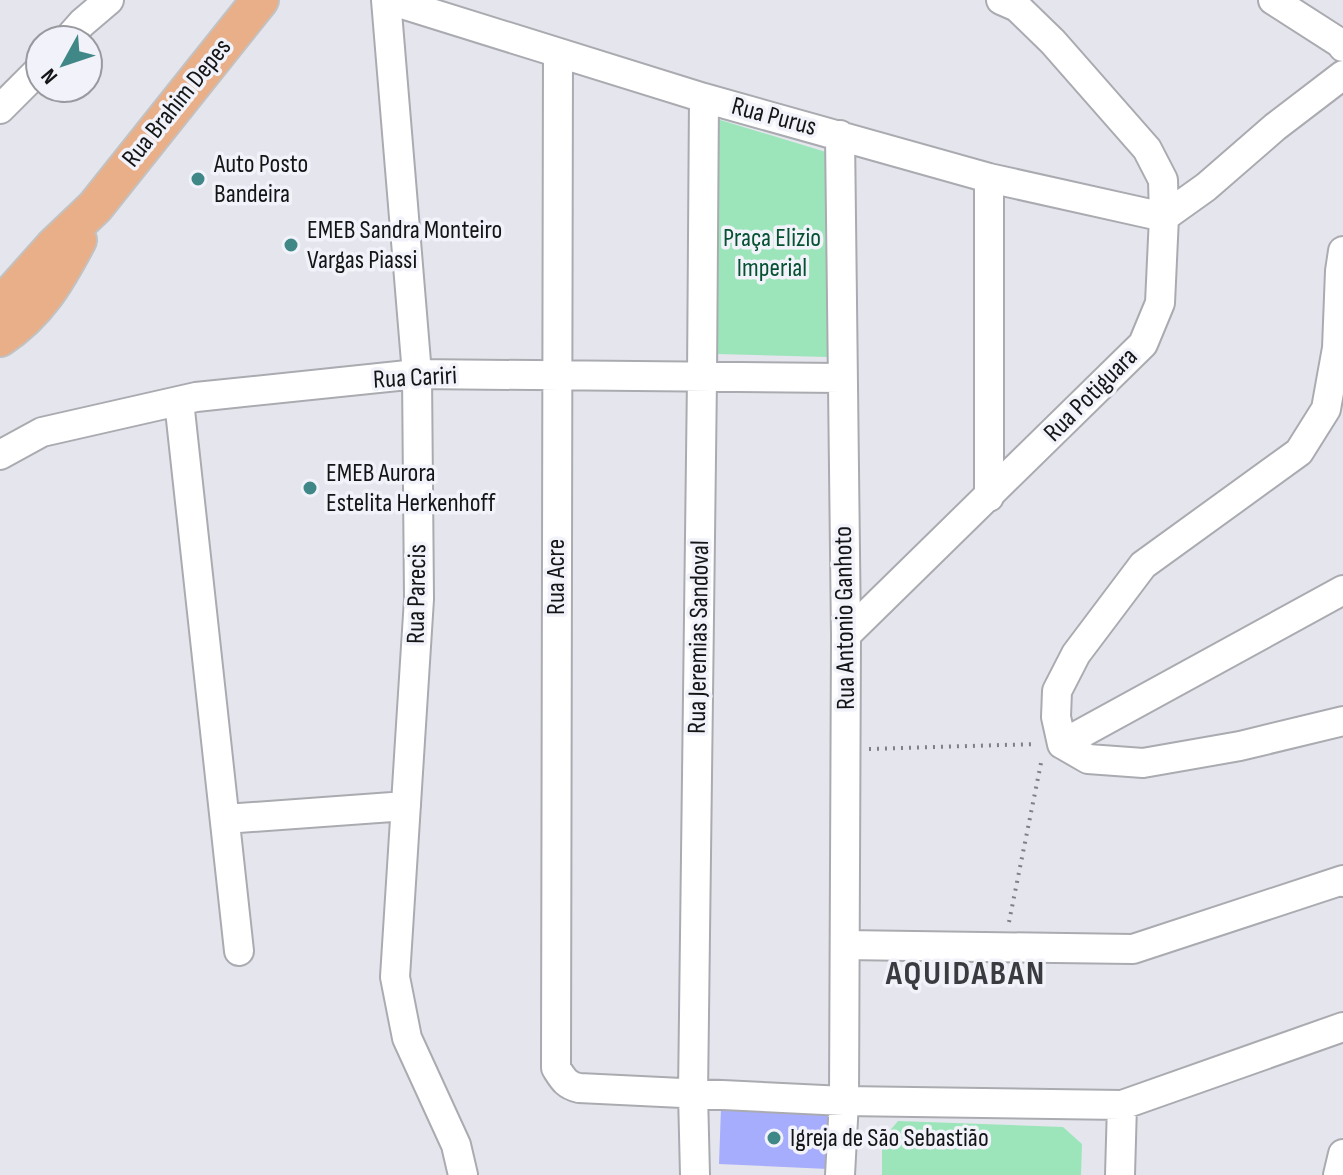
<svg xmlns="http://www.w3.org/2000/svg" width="1343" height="1175" viewBox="0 0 1343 1175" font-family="'Sofia Sans Condensed',sans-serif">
<rect width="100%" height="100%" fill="#e5e6ed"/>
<path fill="#9ce5ba" d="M717,119L826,152L827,357L717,354Z
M898,1121L1063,1127L1082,1144L1081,1175H882V1140Z"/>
<path fill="#a7adfd" d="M721,1108L828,1113V1169L719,1164Z"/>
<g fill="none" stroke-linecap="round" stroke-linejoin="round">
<g stroke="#aaabb1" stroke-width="32">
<path id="minor" d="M386,0L417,374L419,599L395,977L407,1038L456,1145L463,1175
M389,0L704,98L989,178L1164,217L1206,187L1275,127L1343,75
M1273,0L1340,43L1343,47
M67,40L82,23L109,0
M558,53L556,1068C563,1079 566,1085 579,1088L844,1101L1122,1105L1343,1027
M0,109L40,69
M840,135L846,635L844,1101L840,1175
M179,401L239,951
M0,455L42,432L196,397L417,374L841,378
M989,497V178
M846,635L1143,344L1160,303L1164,217L1163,180L1147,149L1053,42L1017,7L1001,0
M1062,744L1056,717L1057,691L1076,654L1143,565L1299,452L1326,409L1337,348L1340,271L1343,251
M1062,744L1343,590
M1062,744L1088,759L1143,763L1240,746L1343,721
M225,819L406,806
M845,945L1133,949L1343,880V882
M695,1175L693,1094L702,378L704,98
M1120,1175L1122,1105
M1338,1175L1343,1154"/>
</g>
<g stroke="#c2c2c3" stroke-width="40">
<path id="major" d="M0,303L13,292L54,246L95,207L260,0
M0,338C38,313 57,280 78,240"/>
</g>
<path stroke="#7f8085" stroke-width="4" stroke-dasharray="2 6" stroke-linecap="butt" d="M869,749L1036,744
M1009,922L1042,758"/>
<use href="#minor" stroke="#fff" stroke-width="28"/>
<use href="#major" stroke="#e8af88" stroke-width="36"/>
</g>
<g fill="#408887" stroke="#f2f3fa" stroke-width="3">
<circle cx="198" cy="179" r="8"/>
<circle cx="291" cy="245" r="8"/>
<circle cx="310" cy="488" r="8"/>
<circle cx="774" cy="1138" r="8"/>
</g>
<g text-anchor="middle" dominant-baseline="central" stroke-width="7" stroke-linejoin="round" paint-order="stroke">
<g font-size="26" fill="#141517" stroke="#f2f3fa">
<text transform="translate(177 103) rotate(-51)">Rua Brahim Depes</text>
<text transform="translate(774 117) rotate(15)">Rua Purus</text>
<text transform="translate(415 378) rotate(-3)">Rua Cariri</text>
<text transform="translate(1091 395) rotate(-45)">Rua Potiguara</text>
<text transform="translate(556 577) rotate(-90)">Rua Acre</text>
<text transform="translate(417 594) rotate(-89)">Rua Parecis</text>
<text transform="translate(845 618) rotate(-91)">Rua Antonio Ganhoto</text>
<text transform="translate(699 637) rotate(-89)">Rua Jeremias Sandoval</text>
</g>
<g font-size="26" fill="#141517" stroke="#f2f3fa" text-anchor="start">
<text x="214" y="164">Auto Posto<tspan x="214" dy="30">Bandeira</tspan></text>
<text x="307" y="230">EMEB Sandra Monteiro<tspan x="307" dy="30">Vargas Piassi</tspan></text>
<text x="326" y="473">EMEB Aurora<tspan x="326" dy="30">Estelita Herkenhoff</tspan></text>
<text x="790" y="1138">Igreja de São Sebastião</text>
</g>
<g font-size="26" fill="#055131" stroke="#f2f3fa">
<text x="772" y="238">Praça Elizio<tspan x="772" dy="30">Imperial</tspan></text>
</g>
<g font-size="34" font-weight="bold" letter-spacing="2" fill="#3a3b40" stroke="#f2f3fa">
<text x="966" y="973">AQUIDABAN</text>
</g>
</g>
<g transform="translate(64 64) rotate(230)"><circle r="38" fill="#f2f3fa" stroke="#999a9f" stroke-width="2"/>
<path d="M0-6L14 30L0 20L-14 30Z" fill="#408887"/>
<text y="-12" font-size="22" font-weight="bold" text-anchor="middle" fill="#141517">N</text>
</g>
</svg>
